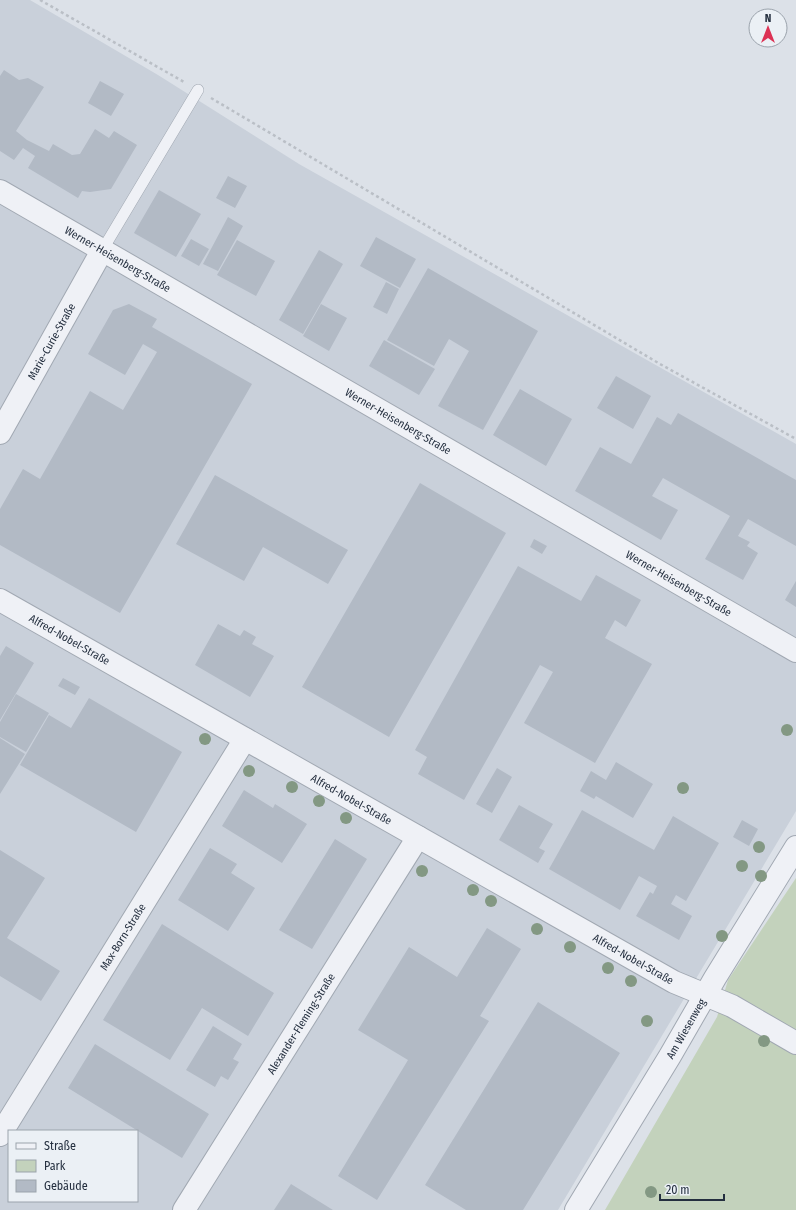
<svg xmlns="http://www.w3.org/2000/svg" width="796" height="1210" viewBox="0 0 796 1210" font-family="'Fira Sans Condensed',sans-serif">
<rect width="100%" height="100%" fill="#dce1e8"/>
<path fill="#c9d0da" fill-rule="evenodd" d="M0,0H30L158,75L299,164L796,444V811L558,1210H0ZM9,1131H137V1201H9Z"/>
<path fill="#c3d2bc" d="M796,878V1210H605L717,1017L728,980Z"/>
<path fill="#b2bac5" d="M4,70L19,80L28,78L44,87L16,131L27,140L49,151L53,144L72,155L80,154L95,129L109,138L114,131L137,145L111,189L90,192L82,191L78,198L28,168L35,156L23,148L14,160L0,151V76Z
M100,81L124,94L111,116L88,103Z
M228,176L247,186L235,208L216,198Z
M159,190L201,214L176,257L134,233Z
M228,217L243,226L218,271L203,264Z
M376,237L416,259L400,288L360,266Z
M191,239L209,249L199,266L181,256Z
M237,240L275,261L256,296L217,275Z
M319,250L343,264L303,334L279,320Z
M428,268L538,331L483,430L438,406L469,351L449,339L434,366L387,340Z
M386,282L399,289L387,314L373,307Z
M129,304L157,319L152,327L252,384L120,613L0,545V509L23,469L40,479L90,391L123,410L157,352L143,344L125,375L88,354L113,310Z
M321,304L347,318L329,351L303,336Z
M384,340L435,369L419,395L369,366Z
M616,376L651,396L633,429L597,408Z
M520,389L572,419L546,466L493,435Z
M678,413L796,480V546L748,519L738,536L750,542L747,546L758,553L743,580L705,559L730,516L663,478L652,496L678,510L661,540L575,491L600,447L631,464L657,417L671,425Z
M215,475L348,550L328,584L263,547L244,581L176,544Z
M420,483L506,533L389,737L302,687Z
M534,539L547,546L542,554L530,547Z
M518,566L581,601L596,575L641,600L626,627L615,620L605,638L652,664L595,763L524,723L553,672L540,665L464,800L418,774L427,757L415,750Z
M796,581V607L785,600Z
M218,624L240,636L244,630L256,637L252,644L274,656L250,697L195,665Z
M6,646L34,663L0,720V656Z
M63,678L80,687L75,695L58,686Z
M16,694L49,713L26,752L0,737V722Z
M89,698L182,752L136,832L20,765L49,715L71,728Z
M0,738L25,754L0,794Z
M616,762L653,784L633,818L596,796L594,799L580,791L591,771L606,780Z
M497,768L512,777L492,813L476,804Z
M244,790L273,808L275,804L307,824L282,863L222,826Z
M519,805L553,824L539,848L545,851L538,863L499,840Z
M582,810L654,850L673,816L719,843L686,901L676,895L671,904L692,916L679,940L636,916L650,892L653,894L657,886L639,876L620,910L549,869Z
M742,820L758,829L749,846L733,837Z
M335,839L367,859L312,949L279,930Z
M210,848L237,864L231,873L255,888L228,931L178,900Z
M0,850L45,878L7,938L60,971L41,1001L0,976Z
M162,924L274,993L248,1036L202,1008L170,1060L103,1020Z
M487,928L521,949L480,1016L489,1021L377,1200L338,1176L408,1060L358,1030L409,947L457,977Z
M538,1002L620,1053L523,1210H466L425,1185Z
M213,1026L242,1044L233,1059L239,1062L228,1080L221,1076L215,1087L186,1070Z
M95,1044L209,1114L182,1158L68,1088Z
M291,1184L333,1210H274Z"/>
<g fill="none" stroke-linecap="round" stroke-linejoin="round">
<g stroke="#a1a8b2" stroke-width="12">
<path id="service" d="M103,249L198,90"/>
</g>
<g stroke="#a1a8b2" stroke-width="24">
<g id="minor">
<path id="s1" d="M0,191L796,651"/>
<path id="s2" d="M0,433L103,249"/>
<path id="s3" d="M0,600L674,982L732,1006L796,1043"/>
<path id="s4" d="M0,1135L245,739"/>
<path id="s5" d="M184,1210L418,837"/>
<path id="s6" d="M576,1210L670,1056L715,978L796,847"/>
</g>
</g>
<path stroke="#babfc6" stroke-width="2.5" stroke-dasharray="3 3" stroke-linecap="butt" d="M40,0L184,82
M211,98L660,364L796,439"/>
<use href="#service" stroke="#eff1f6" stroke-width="11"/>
<use href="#minor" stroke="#eff1f6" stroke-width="22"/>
</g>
<g fill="#839883">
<circle cx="787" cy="730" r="6"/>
<circle cx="205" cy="739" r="6"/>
<circle cx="249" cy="771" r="6"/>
<circle cx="292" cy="787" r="6"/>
<circle cx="683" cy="788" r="6"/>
<circle cx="319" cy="801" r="6"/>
<circle cx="346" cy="818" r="6"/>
<circle cx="759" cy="847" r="6"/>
<circle cx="742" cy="866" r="6"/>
<circle cx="422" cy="871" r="6"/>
<circle cx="761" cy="876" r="6"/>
<circle cx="473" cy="890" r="6"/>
<circle cx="491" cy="901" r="6"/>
<circle cx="537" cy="929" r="6"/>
<circle cx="722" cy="936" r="6"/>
<circle cx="570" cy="947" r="6"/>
<circle cx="608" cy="968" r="6"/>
<circle cx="631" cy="981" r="6"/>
<circle cx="647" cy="1021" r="6"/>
<circle cx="764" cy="1041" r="6"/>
<circle cx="651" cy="1192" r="6"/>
</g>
<g text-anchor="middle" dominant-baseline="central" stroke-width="3" stroke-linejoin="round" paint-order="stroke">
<g font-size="11" fill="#242f3f" stroke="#ebf0f5">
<text stroke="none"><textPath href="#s1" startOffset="136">Werner-Heisenberg-Straße</textPath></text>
<text stroke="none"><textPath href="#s2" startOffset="105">Marie-Curie-Straße</textPath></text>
<text stroke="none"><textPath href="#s1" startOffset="460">Werner-Heisenberg-Straße</textPath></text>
<text stroke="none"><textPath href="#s1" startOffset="784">Werner-Heisenberg-Straße</textPath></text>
<text stroke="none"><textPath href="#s3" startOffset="80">Alfred-Nobel-Straße</textPath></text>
<text stroke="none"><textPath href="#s3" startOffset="404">Alfred-Nobel-Straße</textPath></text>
<text stroke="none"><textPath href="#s4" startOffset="233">Max-Born-Straße</textPath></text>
<text stroke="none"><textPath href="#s3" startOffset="728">Alfred-Nobel-Straße</textPath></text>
<text stroke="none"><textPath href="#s5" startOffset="220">Alexander-Fleming-Straße</textPath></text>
<text stroke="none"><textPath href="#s6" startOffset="212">Am Wiesenweg</textPath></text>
</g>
</g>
<rect x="8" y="1130" width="130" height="72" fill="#ebf0f5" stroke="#9ba3ac"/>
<rect x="16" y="1143" width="20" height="6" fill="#eff1f6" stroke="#9ba3ac"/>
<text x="44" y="1150" font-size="12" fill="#242f3f">Straße</text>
<rect x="16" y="1160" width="20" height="12" fill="#c3d2bc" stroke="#9ba3ac"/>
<text x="44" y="1170" font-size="12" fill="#242f3f">Park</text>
<rect x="16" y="1180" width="20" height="12" fill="#b2bac5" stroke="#9ba3ac"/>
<text x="44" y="1190" font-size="12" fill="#242f3f">Gebäude</text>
<g transform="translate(768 28)"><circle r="19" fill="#ebf0f5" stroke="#9ba3ac"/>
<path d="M0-3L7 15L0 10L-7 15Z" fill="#dc3154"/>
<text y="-6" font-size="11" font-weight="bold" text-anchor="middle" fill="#242f3f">N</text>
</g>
<path d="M660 1194v6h64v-6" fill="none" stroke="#242f3f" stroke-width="2"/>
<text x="666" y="1194" font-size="12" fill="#242f3f" stroke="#ebf0f5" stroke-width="3" paint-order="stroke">20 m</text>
</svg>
